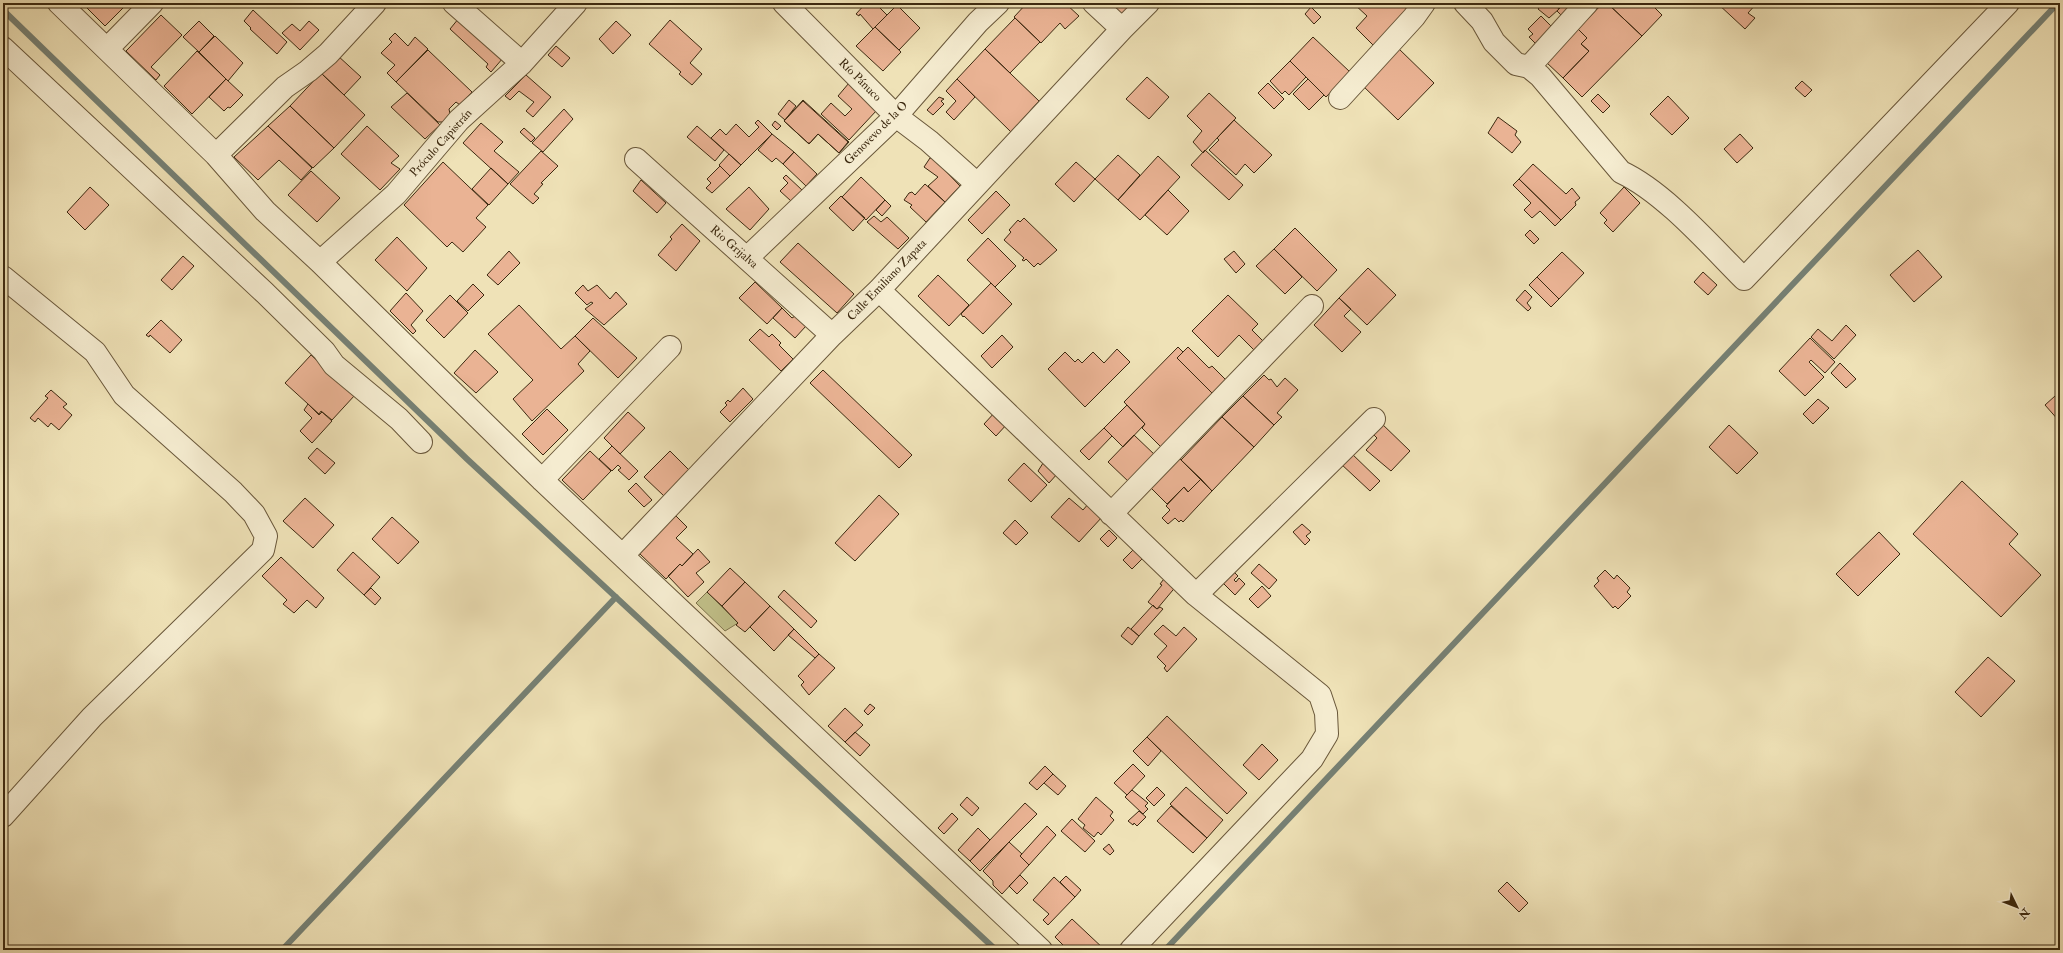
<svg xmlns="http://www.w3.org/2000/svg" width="2063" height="953" viewBox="0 0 2063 953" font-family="'IM FELL Double Pica',serif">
<rect width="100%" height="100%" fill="#efe2b7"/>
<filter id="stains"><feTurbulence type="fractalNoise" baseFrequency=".005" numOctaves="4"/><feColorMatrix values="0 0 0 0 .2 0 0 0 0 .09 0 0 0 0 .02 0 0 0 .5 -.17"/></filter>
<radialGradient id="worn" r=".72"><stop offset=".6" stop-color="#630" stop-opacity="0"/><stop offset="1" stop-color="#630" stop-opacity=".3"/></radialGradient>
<path fill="#c1c089" stroke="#7e744c" d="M707,592L738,623L725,631L696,603Z"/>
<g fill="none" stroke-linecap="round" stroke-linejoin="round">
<path stroke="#768175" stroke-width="6" d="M3,10L467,459L996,950
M282,950L616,597
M1165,950L2058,3"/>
</g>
<path fill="#eab394" stroke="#3c2910" d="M82,3H128L105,26Z
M866,3L872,7L875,3L887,15L873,29L860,14L859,16L856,14Z
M1027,3H1065L1079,16L1065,29L1060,23L1041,43L1014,17Z
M1110,3H1136L1124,16Z
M1353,3L1394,4L1416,3L1374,46L1356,28L1367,16Z
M1543,3H1552L1559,9L1549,18L1538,9Z
M1565,3L1572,9L1564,18L1557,11Z
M1603,3H1607L1642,36L1582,97L1563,78L1589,51L1581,44L1587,38L1578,29Z
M1607,3H1650L1662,15L1642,36Z
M1717,3H1757L1748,13L1755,18L1745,29Z
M897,5L920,28L899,50L875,27Z
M1311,7L1321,17L1314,24L1305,14Z
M253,10L287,42L277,54L250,29L251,28L244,21Z
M161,15L182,35L151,67L160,75L156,80L126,51Z
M1541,16L1554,29L1537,45L1529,37L1533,34L1528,29Z
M459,18L503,58L491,72L486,67L488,64L450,29Z
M1015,18L1040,42L1010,73L985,49Z
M670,20L702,49L690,63L702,74L692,85L679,74L681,72L649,44Z
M199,21L214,36L199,52L183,37Z
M309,21L319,30L300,50L282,33L292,24L300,31Z
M616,21L631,35L613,54L599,39Z
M875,27L901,52L883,71L856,46Z
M1578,29L1587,38L1581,44L1589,51L1563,78L1546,62Z
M395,33L408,46L415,37L428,49L396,82L387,73L395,65L381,53L392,42L389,39Z
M215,36L243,63L228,81L199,52Z
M1313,37L1350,72L1326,97L1290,61Z
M556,46L570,58L562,67L548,55Z
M1397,47L1434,83L1398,120L1361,84Z
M985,49L1039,101L1011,132L957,79Z
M428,50L472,92L460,105L456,102L449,109L450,114L444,122H438L396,82Z
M197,51L226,79L192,114L164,86Z
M337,55L361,77L344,95L321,73Z
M1290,61L1306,77L1289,95L1285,91L1282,94L1270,81Z
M321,73L365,115L334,148L290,106Z
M526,75L551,97L533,117L526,111L534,102L531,100L519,91L510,100L505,96Z
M1147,77L1169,97L1149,119L1126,99Z
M226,79L243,95L230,108L228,107L224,111L209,97Z
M957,79L975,97L954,120L946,112L956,101L946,91Z
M1308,79L1324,95L1309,110L1293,94Z
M1802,81L1812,90L1805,97L1795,88Z
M849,83L877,110L849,140L821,114L831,103L845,116L852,109L838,96Z
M1268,83L1284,99L1274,109L1258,93Z
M407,93L440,125L425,139L391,107Z
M1209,93L1236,118L1203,153L1193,142L1202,131L1187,116Z
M1598,94L1610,106L1603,113L1591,101Z
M1668,96L1689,118L1672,135L1650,114Z
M939,97L944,99L941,101L944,104L933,115L927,110Z
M789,100L796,106L785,120L778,114Z
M803,100L849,142L839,153L818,134L809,144L784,121Z
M803,101L848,142L839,153L818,134L810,143H808L784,121Z
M290,106L334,148L313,168L268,126Z
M564,109L573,119L543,152L532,143Z
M1498,117L1517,131L1515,135L1521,142L1512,153L1488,133Z
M758,120L772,134L741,165L711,138L720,129L726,135L736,124L749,137L759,127L755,123Z
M1234,120L1272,155L1254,173L1245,164L1236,175L1209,150L1219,140L1217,138Z
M775,121L781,126L777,130L772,125Z
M481,123L503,142L494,151L519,172L508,184L463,143Z
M268,126L312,168L301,180L279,160L258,180L234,157Z
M367,126L399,156L391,163L400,169L380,190L341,154Z
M697,126L724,150L715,161L687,137Z
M524,128L535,138L531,142L520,132Z
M772,134L794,152L783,164L776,158L772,162L758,150Z
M1740,134L1753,148L1737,163L1724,149Z
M1205,150L1243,185L1229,200L1191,165Z
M541,151L558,166L541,183L543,184L534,194L539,198L533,204L510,184Z
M794,152L817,174L806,186L783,164Z
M729,154L741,165L730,176L719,165Z
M1118,155L1140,175L1118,200L1095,179Z
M1158,156L1180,177L1140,220L1118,200Z
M930,158H933L960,186L945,202L928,186L938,177L924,167Z
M443,162L488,205L476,218L486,227L463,252L452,242L447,247L404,205Z
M1076,162L1095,179L1074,202L1055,184Z
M1533,164L1566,194L1572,188L1580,198L1575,202L1576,205L1561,220L1519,179Z
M720,166L730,176L712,193L706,188L711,183L707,179Z
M491,168L508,184L489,205L472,189Z
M311,171L340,198L317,222L288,195Z
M786,175L802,190L791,201L780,191L788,183L783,178Z
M861,177L885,200L866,220L842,197Z
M1519,179L1561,220L1555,226L1540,211L1532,218L1524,210L1531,203L1513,185Z
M641,180L666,203L657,213L633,191Z
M925,184L945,202L926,222L910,207L912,205L904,200L909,193L912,192L915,195Z
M90,187L109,205L85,230L67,212Z
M749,187L769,209L750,230L726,209Z
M1624,187L1640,203L1613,232L1604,223L1607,220L1600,213Z
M1168,190L1189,211L1167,235L1145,215Z
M996,191L1010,205L982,234L968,220Z
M841,196L865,218L853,231L829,208Z
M885,200L891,206L882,216L876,210Z
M874,216L881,222L887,217L909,238L898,249L867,222Z
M1024,218L1057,250L1040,265L1038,263L1034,267L1026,259L1024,261L1022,260L1024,258L1004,240L1011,232L1009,230L1018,220L1020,222Z
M682,224L700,241L676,271L658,255L672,239L670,237Z
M1295,228L1337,270L1317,291L1274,249Z
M1530,230L1539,239L1534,244L1525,235Z
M397,237L427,268L407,291L375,260Z
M988,238L1016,266L995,287L967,260Z
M798,243L854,294L837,313L780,262Z
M1274,249L1302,277L1285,294L1256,266Z
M1918,250L1942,277L1914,302L1890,275Z
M509,251L520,263L498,285L487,275Z
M1234,251L1245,264L1236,273L1224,259Z
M1562,252L1584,273L1559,299L1537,277Z
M183,256L194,266L172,290L161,280Z
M1368,268L1396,295L1367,325L1339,298Z
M1703,272L1717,285L1708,295L1694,282Z
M938,275L969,305L949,326L918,296Z
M1537,277L1559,299L1551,307L1529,285Z
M755,282L782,308L767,324L739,298Z
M991,283L1012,304L983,334L964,316L963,317L961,314Z
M473,284L484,295L468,311L457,301Z
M583,285L588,291L597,285L610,299L616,292L627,304L604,325L585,309L593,303L591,302L587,305L575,293Z
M1525,290L1532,297L1527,303L1531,308L1528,311L1516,300Z
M406,293L423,311L411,325L416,331L413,334L390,311Z
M450,295L468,313L444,338L426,320Z
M1228,295L1258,324L1252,330L1266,344L1257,353L1239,335L1218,357L1192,331Z
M1339,298L1351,309L1344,316L1361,332L1342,352L1314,325Z
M519,305L561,349L575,336L590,351L578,364L584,371L532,421L513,399L533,380L488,334Z
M782,308L792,318L795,316L806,326L795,338L773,318Z
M593,318L637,358L618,378L575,336Z
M161,320L182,340L170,353L150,335L149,337L146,335Z
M1846,325L1856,335L1834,359L1811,337L1818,329L1832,341Z
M760,329L769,337L772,334L781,343L779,345L793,359L781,371L749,340Z
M1002,335L1013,347L992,368L981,356Z
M1810,338L1835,362L1825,373L1811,360L1809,362L1824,377L1805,396L1779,371Z
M1178,347L1183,352L1177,358L1214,395L1162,448L1142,428L1145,424L1124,402Z
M1188,347L1209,368L1212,366L1228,382L1214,395L1177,358Z
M1117,349L1130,362L1085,407L1048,369L1065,352L1075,362L1078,359L1082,363L1093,352L1104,363Z
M475,350L498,372L476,393L454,373Z
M311,355L355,395L332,420L321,411L319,414L285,383Z
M1840,363L1856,379L1846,388L1831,373Z
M823,370L912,455L899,468L810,383Z
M1264,375L1269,380L1271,379L1277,387L1285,378L1298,390L1277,413L1282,417L1274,425L1243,396Z
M743,388L753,399L730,422L720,412L727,405L725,403L728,400L730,402Z
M51,390L67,404L63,407L72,415L59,430L51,423L48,427L38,418L35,422L30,418L48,398L45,396Z
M1243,396L1274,425L1254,447L1222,417Z
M2055,396L2060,401V422L2045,405Z
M1818,399L1829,408L1813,424L1803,414Z
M308,404L319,415L322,412L332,421L312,443L300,431L312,418L304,410Z
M1127,405L1145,424L1123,447L1104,428Z
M547,409L568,430L543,455L522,434Z
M996,411L1008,423L996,436L984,424Z
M628,412L645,428L620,454L604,438Z
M1222,417L1254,447L1212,491L1181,460Z
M1380,422L1410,451L1391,471L1366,450L1377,438L1370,431Z
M1729,425L1758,453L1737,474L1709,447Z
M1104,428L1112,436L1089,460L1080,451Z
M1134,435L1156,456L1130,483L1108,462Z
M612,446L638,471L629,480L618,470L621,468L618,465L612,471L599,459Z
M317,448L335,463L325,474L308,458Z
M590,451L611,471L583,500L562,480Z
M670,451L689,470L664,496L644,477Z
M1350,452L1380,481L1370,491L1340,463Z
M1180,459L1201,479L1188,492L1184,487L1167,504L1151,488Z
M1045,460L1058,473L1049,483L1038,471Z
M1024,463L1047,485L1031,502L1008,480Z
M1201,479L1212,491L1183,522L1181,520L1179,522L1175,518L1168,524L1162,518L1170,510L1166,506L1184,487L1188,492Z
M1962,481L2018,534L2009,544L2041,575L2001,617L1913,534Z
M636,483L652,500L644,507L628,491Z
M879,495L899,514L855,561L835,543Z
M305,498L334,525L313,548L283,521Z
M1069,498L1083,510L1089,503L1103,516L1079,542L1051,517Z
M676,516L687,527L676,538L693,554L682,566L680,564L666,579L639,553Z
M392,517L419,542L398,564L372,539Z
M1015,520L1028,533L1016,545L1003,533Z
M1302,524L1311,532L1306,536L1310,540L1305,545L1293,532Z
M1109,530L1117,538L1108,547L1100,539Z
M1879,532L1900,554L1858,596L1836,574Z
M1138,545L1147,554L1132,569L1123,560Z
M698,549L710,562L696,573L704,582L688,597L668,576L680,564L682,566Z
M353,552L380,577L364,595L337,570Z
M281,557L324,598L316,608L307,600L294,613L283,604L287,600L262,576Z
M1259,564L1277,580L1269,589L1251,573Z
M730,568L745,582L722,606L707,592Z
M1232,570L1238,576L1234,580L1236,582L1239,578L1245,584L1235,595L1223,583Z
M1605,570L1614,579L1617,575L1630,588L1627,592L1631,596L1618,609L1615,606L1613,608L1594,586L1599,581L1597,578Z
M1167,575L1178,584L1157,609L1148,602L1162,585L1160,584Z
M745,582L770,606L745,632L736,625L738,623L722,606Z
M1262,586L1271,596L1258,608L1249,599Z
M371,588L381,598L375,605L364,595Z
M784,590L817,621L811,628L778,597Z
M1153,605L1157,609L1160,607L1163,609L1139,636L1131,629Z
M770,606L794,629L774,651L750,627Z
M1163,625L1176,636L1184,627L1197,639L1167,672L1164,668L1166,666L1157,657L1167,646L1154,634Z
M1128,627L1139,636L1132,645L1121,636Z
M794,629L819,654L815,658L788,635Z
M819,654L835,668L809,695L801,685L804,682L798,676Z
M1988,657L2015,681L1981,717L1955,692Z
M870,704L875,708L868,715L864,711Z
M845,708L863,725L845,742L828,726Z
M1167,716L1247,793L1227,814L1147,737Z
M855,732L870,745L860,756L845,742Z
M1147,737L1161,751L1148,766L1133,751Z
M1262,744L1278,760L1259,780L1243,765Z
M1133,764L1145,776L1127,795L1114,783Z
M1045,766L1053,774L1037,790L1029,783Z
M1053,774L1066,786L1058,795L1044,783Z
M1157,787L1165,795L1154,806L1146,798Z
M1186,787L1223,820L1207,838L1170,804Z
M1132,790L1148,803L1145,806L1148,809L1143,814L1125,797Z
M967,797L979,808L972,816L960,805Z
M1096,797L1113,812L1110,816L1114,820L1101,835L1098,832L1094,837L1083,828L1085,825L1078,819Z
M1025,803L1037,814L980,871L970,861Z
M1171,806L1207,838L1193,853L1157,821Z
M1139,811L1146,817L1137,826L1134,823L1133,825L1128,821Z
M952,813L958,819L944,834L938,828Z
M1072,819L1095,841L1085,852L1061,831Z
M1047,826L1056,835L1029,865L1020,856Z
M978,828L990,840L970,861L958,850Z
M1009,842L1022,854L1020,856L1029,865L1002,894L993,885V881L983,871Z
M1109,844L1114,851L1110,855L1103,849Z
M1020,875L1028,883L1017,894L1009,886Z
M1066,876L1081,890L1075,897L1060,882Z
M1054,877L1075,897L1048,925L1043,920L1049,914L1033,900Z
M1507,882L1528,903L1519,912L1498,891Z
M1072,919L1105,950H1067L1062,946L1063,945L1055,937Z"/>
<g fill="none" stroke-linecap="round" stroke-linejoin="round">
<g stroke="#69573a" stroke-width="24">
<path id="minor" d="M59,3L216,155L265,211L320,262L542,480L1041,950
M454,3L522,63
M784,3L896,116L929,141L977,184
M1094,3L1122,29
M1465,3L1482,21L1494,42L1516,64L1529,67L1540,76L1621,172C1664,192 1710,245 1744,279L2008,3
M3,48L265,293L324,351L334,365L399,419L421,442
M107,49L152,3
M1529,67L1587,3
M1340,98L1414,17L1424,3
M216,155L285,87L308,71L328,54L375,3
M636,159L832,335
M747,258L896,116L978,22L998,3
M320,262L396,194L459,120L522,63L576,3
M3,277L95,352L124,395L233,492L254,514L266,536L263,550L92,717L3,816
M879,290L1196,595L1320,695L1326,713L1327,734L1312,759L1131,950
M542,480L670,347
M1111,514L1312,306
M623,555L832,335L879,290L1122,29L1148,3
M1196,595L1374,419"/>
</g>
<use href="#minor" stroke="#f5ecd0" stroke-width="22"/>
</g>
<g text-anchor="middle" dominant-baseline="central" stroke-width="3" stroke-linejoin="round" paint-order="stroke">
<g font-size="12" fill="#3c2910" stroke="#f5ecd0">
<text transform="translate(860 80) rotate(45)">Río Pánuco</text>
<text transform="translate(876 133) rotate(-45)">Genovevo de la O</text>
<text transform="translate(441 143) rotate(-48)">Próculo Capistrán</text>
<text transform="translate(734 247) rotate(41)">Rio Grijalva</text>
<text transform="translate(887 280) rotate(-46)">Calle Emiliano Zapata</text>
</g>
</g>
<rect width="2063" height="953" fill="none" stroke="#efe2b7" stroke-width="16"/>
<rect x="4" y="4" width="2055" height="945" fill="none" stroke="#3c2910" stroke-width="2"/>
<rect x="8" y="8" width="2047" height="937" fill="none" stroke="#3c2910"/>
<g transform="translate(2017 907) rotate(133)" stroke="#f5ecd0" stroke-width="3" paint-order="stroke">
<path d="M0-3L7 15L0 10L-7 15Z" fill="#3c2910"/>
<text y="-6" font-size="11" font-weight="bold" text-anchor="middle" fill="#3c2910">N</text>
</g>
<rect width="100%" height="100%" filter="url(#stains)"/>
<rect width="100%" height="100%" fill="url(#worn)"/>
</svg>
